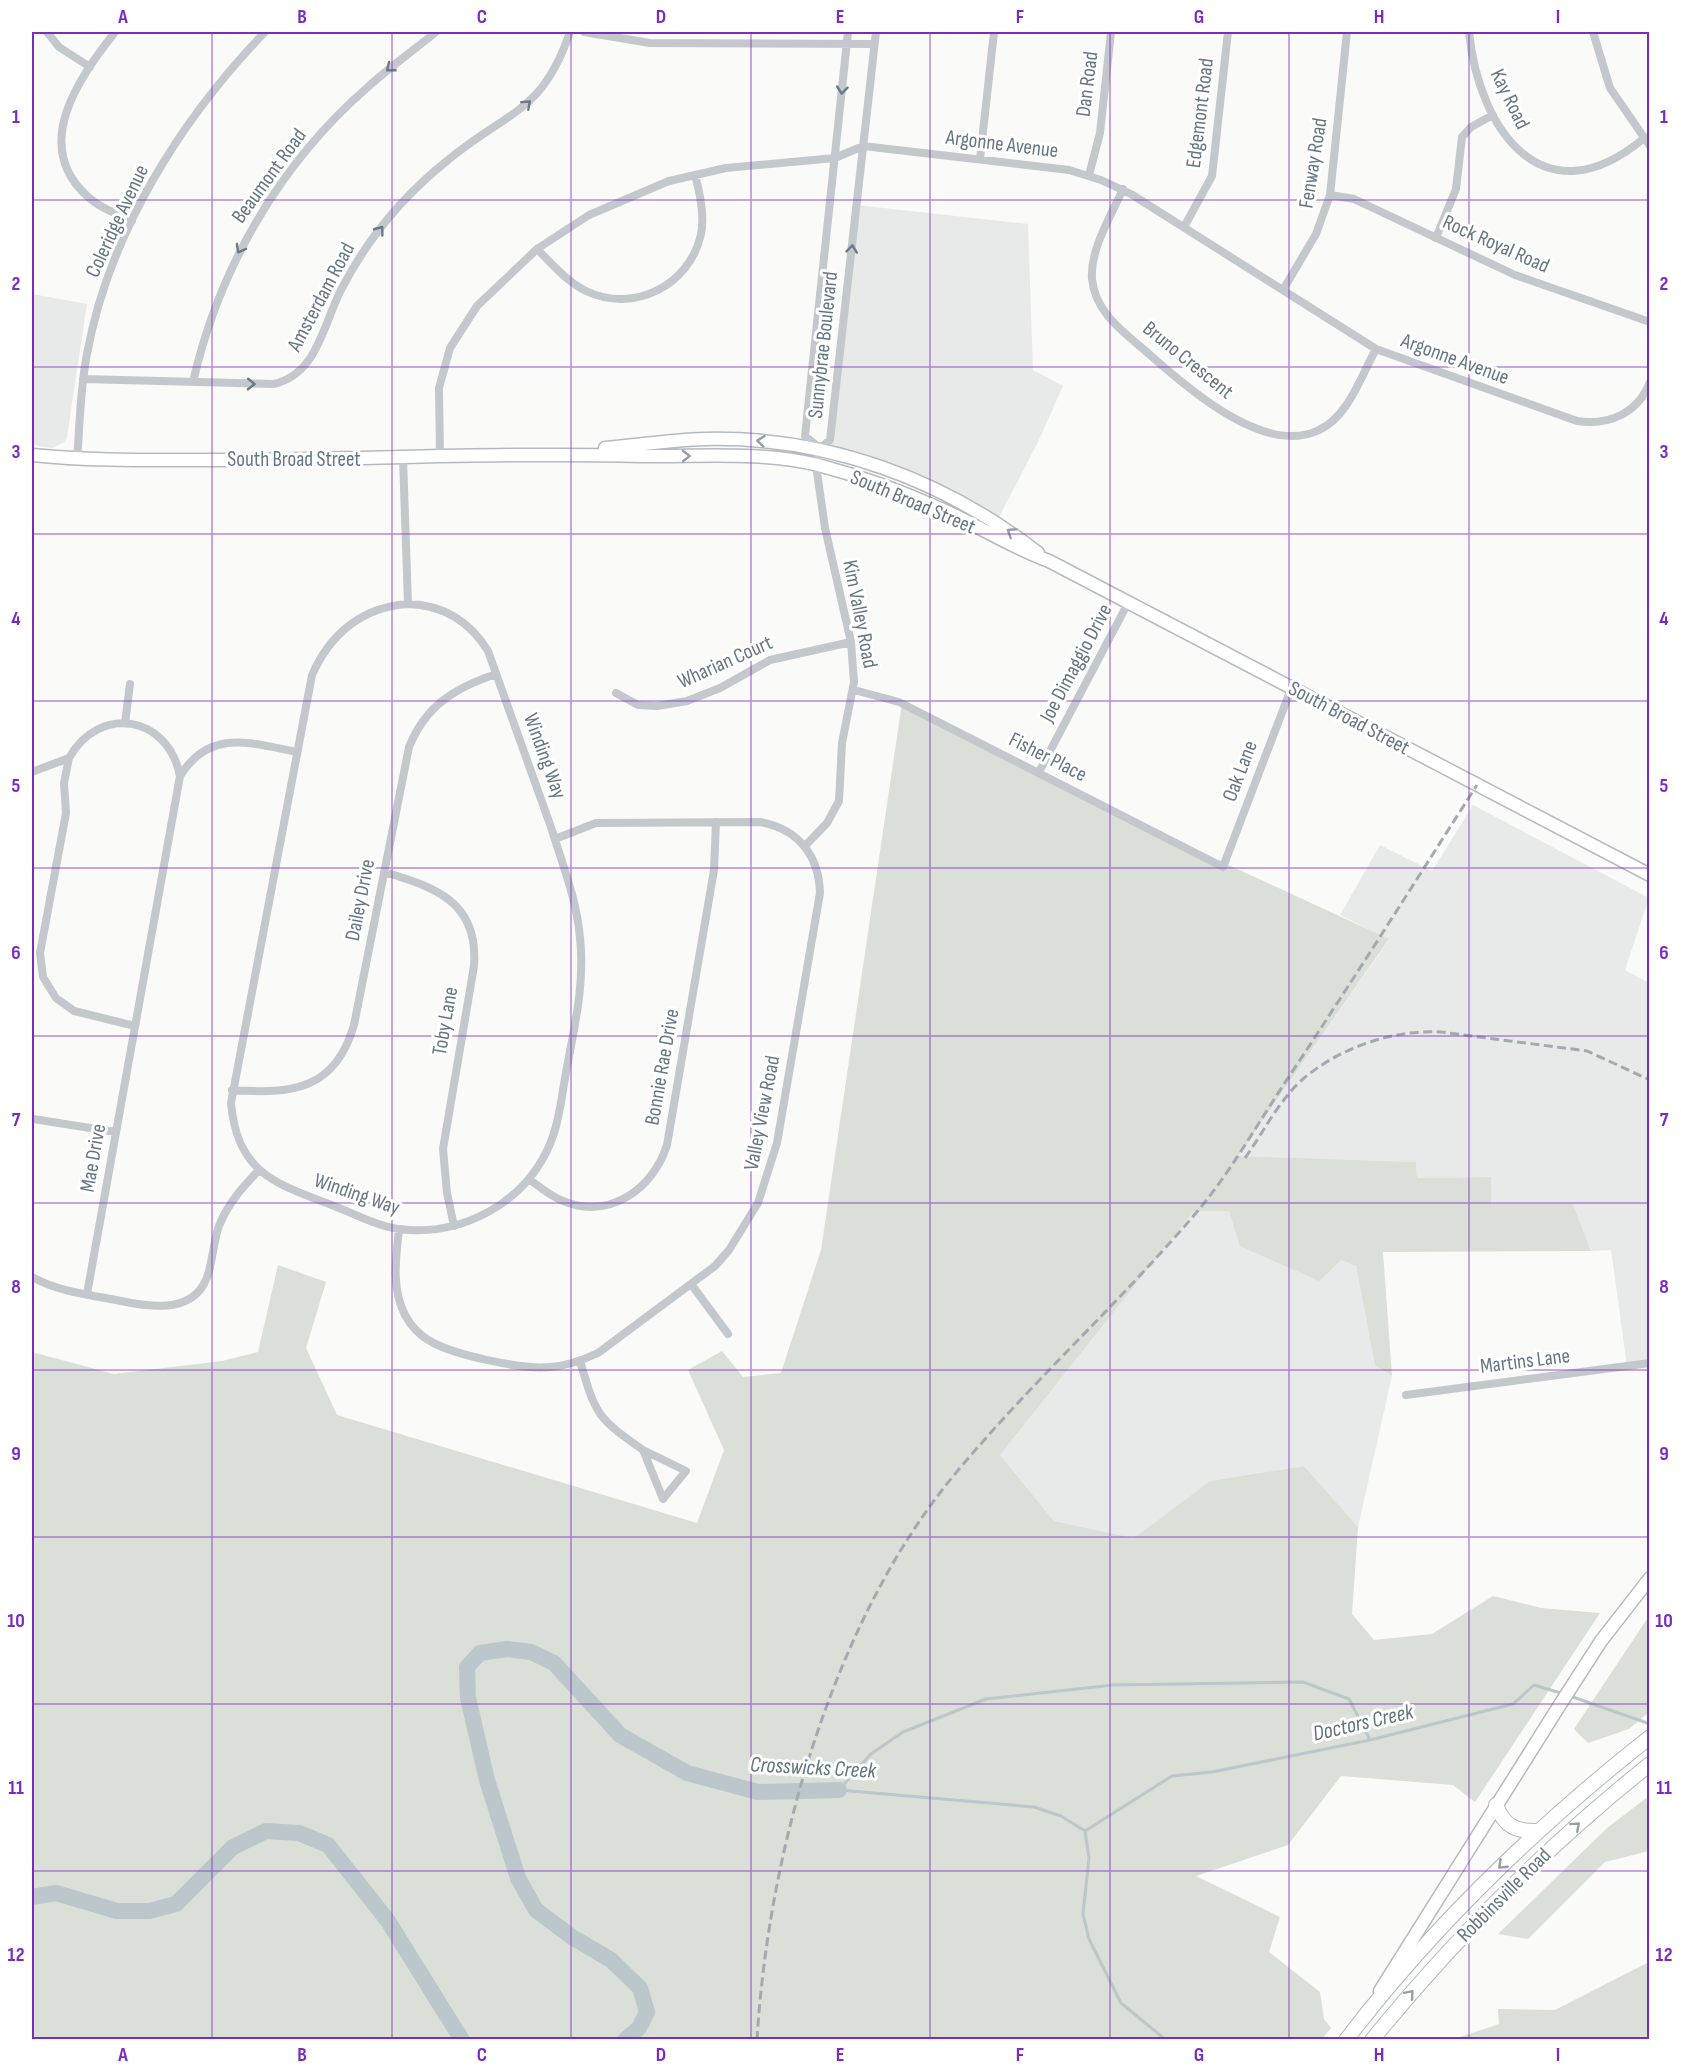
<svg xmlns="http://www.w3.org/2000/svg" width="1681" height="2071" viewBox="0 0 1681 2071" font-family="'Sofia Sans Condensed',sans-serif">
<rect width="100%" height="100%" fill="#fafaf8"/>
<path fill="#e8e9e9" d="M857,205L1028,224L1033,370L1063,386L1038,442L996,523L971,507L820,448L830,440Z
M32,294L87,304L67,437L64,442L53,448L32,445Z
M1473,805L1649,898L1625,970L1649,983V1363L1627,1366L1611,1250L1591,1251L1573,1204H1491V1177L1417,1178L1416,1162L1238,1156L1389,940L1340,915L1380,845L1432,871Z
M1194,1211H1229L1356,1266L1375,1364L1392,1376L1358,1527L1304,1466L1210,1481L1134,1538L1054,1521L1000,1455Z"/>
<path fill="#dadfd7" d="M902,703L1168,837L1389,939L1238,1156L1416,1162L1417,1178L1491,1177V1204H1573L1591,1251L1383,1252L1392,1376L1375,1365L1356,1266L1341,1260L1319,1281L1240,1246L1229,1211H1194L1000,1455L1054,1521L1134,1538L1210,1481L1304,1466L1358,1527L1352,1614L1374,1640L1432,1634L1493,1596L1541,1608L1600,1613L1475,1802L1453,1785L1341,1776L1288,1845L1196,1876L1280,1917L1269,1952L1320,1992L1324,2019L1331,2028L1322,2039H32V1352L114,1374L222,1361L258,1352L278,1265L326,1282L306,1348L337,1415L697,1523L724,1450L688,1370L722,1351L743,1377L781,1373L821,1250Z
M1649,1616V1712L1629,1729L1588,1743L1574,1729Z
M1649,1796V1851L1605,1862L1528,1939L1498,1934L1607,1828Z
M1649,1962V2039H1454L1499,2024L1498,2009L1555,2010Z"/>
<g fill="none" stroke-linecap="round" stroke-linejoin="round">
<path stroke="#bbc7cb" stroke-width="3" d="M1570,1696L1650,1724
M839,1790L871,1754L903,1732L986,1699L1113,1685L1303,1682L1349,1699L1370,1740
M839,1790L1034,1807L1061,1816L1085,1831L1089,1858L1083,1914L1089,1939L1121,2003L1166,2040
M1085,1831L1172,1776L1212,1772L1370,1740L1513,1704L1534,1685L1564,1694"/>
<path stroke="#bbc7cb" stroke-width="16" d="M32,1897L56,1893L117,1911H149L176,1904L233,1847L266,1831L299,1833L328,1845L388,1921L462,2040
M625,2040L639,2028L647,2012L640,1988L611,1960L572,1937L536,1910L518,1878L487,1780L468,1698L467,1667L480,1653L507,1649L531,1652L554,1663L620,1735L687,1773L758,1792L839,1790"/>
<g stroke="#b5babe" stroke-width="15">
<path id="primary" d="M605,448C638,445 672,440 705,439C826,436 943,479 1038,553
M32,455C90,461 150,460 209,460C353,460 497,452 641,456C699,457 761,451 818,465C860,476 901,491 941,509C979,526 1009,546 1049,561L1650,875
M1380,1991L1561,1703L1601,1641L1650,1578"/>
</g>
<g stroke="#b4b9bd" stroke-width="16">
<path id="highway" d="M1496,1805C1504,1826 1516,1832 1538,1831
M1346,2040C1433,1926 1537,1826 1650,1737
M1372,2040C1455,1938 1547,1846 1650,1764"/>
</g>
<path stroke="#c3c8cc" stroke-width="8" d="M47,32L59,47L90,67
M115,32C79,78 31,145 87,196C100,208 117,214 132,221
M584,32L650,43L874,44
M1469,32C1479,131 1544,221 1643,139
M1593,32L1610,88L1650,146
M980,159L994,32
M1089,175L1100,133L1111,32
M1123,189C1111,216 1090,249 1092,279C1095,313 1125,333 1149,354C1186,387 1265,457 1319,430C1348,417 1361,376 1376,349
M1330,195L1354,199L1515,275L1650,322
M1184,227L1212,176L1228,32
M1436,238L1456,189L1462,137L1471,127L1493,115
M537,249C552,264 567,282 586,291C634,314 690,285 701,234C705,215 700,193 695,175
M1283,290L1316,234L1330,195L1347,32
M83,379L273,384C317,375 323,325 341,290C367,239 404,195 448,160C508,110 542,114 570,32
M193,382C219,268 280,163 369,86C390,67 414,50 436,32
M820,448L805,436L848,32
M820,448L830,440L876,32
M403,458L408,604
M440,458L439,388L450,348L477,306L537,249L589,215L669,181L726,168L835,158L863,146L1069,170L1101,180L1131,194L1376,349L1577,421C1609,426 1638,413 1650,382
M77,459C80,424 80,389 87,354C109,233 181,119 265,32
M408,604C443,605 469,620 488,651C509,711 531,770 552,830C563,866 577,901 580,938C585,982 575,1024 567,1067C562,1092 560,1120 550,1144C525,1203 462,1237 399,1229C376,1226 351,1212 329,1204C273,1183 237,1171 231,1103L312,675C330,634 362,607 408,604Z
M854,690L899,702L1223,867L1291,689
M616,693L638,705L657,706L687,701L720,688L770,660L851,642
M125,723L130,684
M69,758L64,783L66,813L40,953L43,977L56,998L74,1011L135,1026
M32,772L69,758C99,704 168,715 180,776L87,1294
M1039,772L1128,603
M180,776C210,728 250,743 297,752
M805,846L827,823L839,801L842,743L854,682L851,642L825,528L816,465L820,448
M384,872C435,887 479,902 474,966L443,1149L447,1193L454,1226
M232,1090C291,1094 335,1091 354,1025L409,747C426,705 455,688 496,674
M33,1119L116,1132
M529,1179C540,1187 550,1196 563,1201C610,1220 653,1189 667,1145L714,870L716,822
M399,1229C396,1258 391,1287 405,1315C411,1326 419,1335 430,1341C453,1355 524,1370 550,1367C567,1366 583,1360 598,1353L715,1266L729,1250L758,1203L777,1143L820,893C819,855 798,829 760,822L596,823L555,839
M32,1277C59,1292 91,1295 121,1301C154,1308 198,1314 209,1271C213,1256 214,1240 219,1226C228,1203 243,1187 259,1170
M691,1284L728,1334
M580,1361C596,1415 596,1417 643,1450
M1406,1395L1650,1363
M643,1450L686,1471L663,1499Z"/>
<use href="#primary" stroke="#fff" stroke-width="12"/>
<use href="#highway" stroke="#fff" stroke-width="14"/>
<path stroke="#a2aab0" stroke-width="3" stroke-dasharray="9 4.5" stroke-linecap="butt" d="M1245,1158C1263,1133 1279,1100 1303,1079C1339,1048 1394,1029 1441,1032L1587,1051L1650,1080
M757,2040C768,1852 833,1620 955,1474C1032,1381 1123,1300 1201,1207C1232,1169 1257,1125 1284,1084C1350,985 1413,885 1477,785"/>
</g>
<defs><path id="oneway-chevron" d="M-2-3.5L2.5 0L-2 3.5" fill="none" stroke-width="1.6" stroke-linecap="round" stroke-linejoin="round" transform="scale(1.5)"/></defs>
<g stroke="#6a7a87">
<use href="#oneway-chevron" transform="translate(390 68) rotate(141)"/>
<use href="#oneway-chevron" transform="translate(842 90) rotate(96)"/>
<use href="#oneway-chevron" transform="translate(527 104) rotate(-42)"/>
<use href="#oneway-chevron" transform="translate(380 230) rotate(-53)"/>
<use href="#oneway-chevron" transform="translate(240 249) rotate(119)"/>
<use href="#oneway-chevron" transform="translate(852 249) rotate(-84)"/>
<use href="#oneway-chevron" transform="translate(251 384) rotate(1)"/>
</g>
<g stroke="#939fa8">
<use href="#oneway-chevron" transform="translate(761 441) rotate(-174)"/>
<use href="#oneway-chevron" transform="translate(686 456) rotate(-1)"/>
<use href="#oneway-chevron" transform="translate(1011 532) rotate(-147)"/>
<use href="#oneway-chevron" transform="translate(1576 1826) rotate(-42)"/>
<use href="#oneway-chevron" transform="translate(1502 1865) rotate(136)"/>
<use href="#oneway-chevron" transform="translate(1410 1994) rotate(-49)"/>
</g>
<path fill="none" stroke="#7b2cbf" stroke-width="1.5" stroke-opacity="0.55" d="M212,32V2040M392,32V2040M571,32V2040M751,32V2040M930,32V2040M1110,32V2040M1289,32V2040M1469,32V2040M32,200H1650M32,367H1650M32,534H1650M32,701H1650M32,868H1650M32,1036H1650M32,1203H1650M32,1370H1650M32,1537H1650M32,1704H1650M32,1871H1650"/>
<g text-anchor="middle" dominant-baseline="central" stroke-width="6" stroke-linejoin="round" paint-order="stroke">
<g font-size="21" fill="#657683" stroke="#fff">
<text transform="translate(1087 84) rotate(-83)">Dan Road</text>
<text transform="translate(1510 99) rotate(64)">Kay Road</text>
<text transform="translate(1200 113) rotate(-83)">Edgemont Road</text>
<text transform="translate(1002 144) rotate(7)">Argonne Avenue</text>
<text transform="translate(1313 163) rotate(-81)">Fenway Road</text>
<text transform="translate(269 176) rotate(-54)">Beaumont Road</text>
<text transform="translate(117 221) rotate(-65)">Coleridge Avenue</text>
<text transform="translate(1496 244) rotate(24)">Rock Royal Road</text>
<text transform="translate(321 297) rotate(-62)">Amsterdam Road</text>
<text transform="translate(823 345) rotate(-84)">Sunnybrae Boulevard</text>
<text transform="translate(1455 359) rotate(20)">Argonne Avenue</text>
<text transform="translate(1188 360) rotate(39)">Bruno Crescent</text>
<text x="294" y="459">South Broad Street</text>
<text transform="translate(913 502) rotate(23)">South Broad Street</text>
<text transform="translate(860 614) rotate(79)">Kim Valley Road</text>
<text transform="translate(725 662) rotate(-24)">Wharian Court</text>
<text transform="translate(1076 663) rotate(-62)">Joe Dimaggio Drive</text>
<text transform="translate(1349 718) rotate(28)">South Broad Street</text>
<text transform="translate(545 756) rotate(70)">Winding Way</text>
<text transform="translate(1048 757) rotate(27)">Fisher Place</text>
<text transform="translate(1240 771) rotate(-69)">Oak Lane</text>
<text transform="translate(360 900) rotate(-79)">Dailey Drive</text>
<text transform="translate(445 1021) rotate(-80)">Toby Lane</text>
<text transform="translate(662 1067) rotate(-80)">Bonnie Rae Drive</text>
<text transform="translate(762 1113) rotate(-79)">Valley View Road</text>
<text transform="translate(93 1158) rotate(-80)">Mae Drive</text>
<text transform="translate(357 1194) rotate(19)">Winding Way</text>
<text transform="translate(1525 1361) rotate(-7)">Martins Lane</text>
<text transform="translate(1504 1895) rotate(-45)">Robbinsville Road</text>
</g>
<g font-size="22" font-style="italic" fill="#60757c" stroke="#fff">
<text transform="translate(1363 1723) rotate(-13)">Doctors Creek</text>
<text transform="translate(813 1768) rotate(3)">Crosswicks Creek</text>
</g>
</g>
<rect width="1681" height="2071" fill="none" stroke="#ffffff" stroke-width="66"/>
<rect x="33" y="33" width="1615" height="2005" fill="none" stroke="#7b2cbf" stroke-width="2"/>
<g font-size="20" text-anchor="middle" font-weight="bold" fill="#7b2cbf">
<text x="123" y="23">A</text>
<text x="302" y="23">B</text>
<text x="482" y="23">C</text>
<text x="661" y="23">D</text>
<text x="840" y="23">E</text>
<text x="1020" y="23">F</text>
<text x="1199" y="23">G</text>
<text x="1379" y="23">H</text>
<text x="1558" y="23">I</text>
<text x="16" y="123">1</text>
<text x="1664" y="123">1</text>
<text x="16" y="290">2</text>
<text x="1664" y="290">2</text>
<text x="16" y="458">3</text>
<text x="1664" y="458">3</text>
<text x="16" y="625">4</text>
<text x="1664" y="625">4</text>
<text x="16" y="792">5</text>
<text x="1664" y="792">5</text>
<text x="16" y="959">6</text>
<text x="1664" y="959">6</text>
<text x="16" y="1126">7</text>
<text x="1664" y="1126">7</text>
<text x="16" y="1293">8</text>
<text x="1664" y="1293">8</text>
<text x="16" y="1460">9</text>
<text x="1664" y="1460">9</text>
<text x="16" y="1627">10</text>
<text x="1664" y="1627">10</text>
<text x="16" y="1794">11</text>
<text x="1664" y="1794">11</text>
<text x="16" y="1961">12</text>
<text x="1664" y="1961">12</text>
<text x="123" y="2061">A</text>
<text x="302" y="2061">B</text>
<text x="482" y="2061">C</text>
<text x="661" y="2061">D</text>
<text x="840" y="2061">E</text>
<text x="1020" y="2061">F</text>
<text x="1199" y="2061">G</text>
<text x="1379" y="2061">H</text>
<text x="1558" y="2061">I</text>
</g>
</svg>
